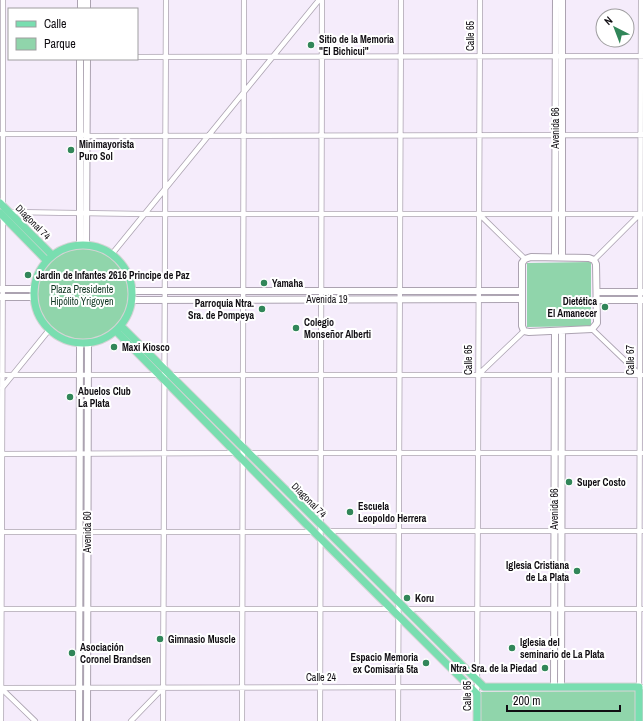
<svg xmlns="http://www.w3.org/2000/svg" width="643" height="721" viewBox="0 0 643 721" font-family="'Archivo Narrow',sans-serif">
<rect width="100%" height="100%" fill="#f5ecfb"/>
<path fill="#90d5ab" d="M36 294a47 47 0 1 1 94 0a47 47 0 1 1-94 0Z
M591,262V326L527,327V263Z
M637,691V721H480V692Z"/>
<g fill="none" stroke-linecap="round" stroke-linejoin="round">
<g stroke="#aca3b1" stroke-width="6">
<path id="minor" d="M641,0L639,687H643
M137,57L643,56
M1,134H80L86,136L643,135
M3,206V0
M9,212L145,214H643
M479,214L525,259
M112,254L319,0
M594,260L640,214
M592,329L640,375
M0,375H160
M170,375H642
M478,375L524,331
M2,388L49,330
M249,453H643
M0,454L237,453
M327,531H643
M0,532H315
M0,609H391
M405,609H643
M0,688L470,687
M1,688L35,721
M477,694L480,0
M1,721L3,216
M131,721L163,688
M163,721L166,0
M242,721L244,0
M320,721L322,0
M398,721L401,0"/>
</g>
<g stroke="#aca3b1" stroke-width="8">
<path id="secondary" d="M81,9V0
M87,9V0
M80,244V59
M86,244L87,59
M531,257L589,258L594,260L596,264L597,323L592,329L529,332L524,331L522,326V263L525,259Z
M555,257L556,0
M562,257V0
M0,289H33
M133,291H522
M597,292H643
M0,297H34
M133,300L522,299
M597,300H643
M554,687L555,331
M561,687L562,331
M79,721L80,343
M87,721L88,343"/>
</g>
<g stroke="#d4d3d4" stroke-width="9">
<path id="primary" d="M0,203L52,255
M0,213L46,260
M34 294a49 49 0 1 1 98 0a49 49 0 1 1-98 0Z
M121,326L484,687H639V721
M116,331L306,524L477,694V721"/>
</g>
<use href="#minor" stroke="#fff" stroke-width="4.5"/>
<use href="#secondary" stroke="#fff" stroke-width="6"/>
<use href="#primary" stroke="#79deb0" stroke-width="7"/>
</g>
<g fill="#318659" stroke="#fff" stroke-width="1.5">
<circle cx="311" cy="45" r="4"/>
<circle cx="71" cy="150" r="4"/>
<circle cx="28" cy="275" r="4"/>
<circle cx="264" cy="283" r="4"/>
<circle cx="605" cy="307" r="4"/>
<circle cx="262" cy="309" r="4"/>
<circle cx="296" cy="328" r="4"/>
<circle cx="114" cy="347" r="4"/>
<circle cx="70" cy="397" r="4"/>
<circle cx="569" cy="482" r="4"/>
<circle cx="350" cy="512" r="4"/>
<circle cx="577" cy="571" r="4"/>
<circle cx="407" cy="598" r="4"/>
<circle cx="160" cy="639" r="4"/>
<circle cx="512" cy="648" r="4"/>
<circle cx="72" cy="653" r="4"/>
<circle cx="426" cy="663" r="4"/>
<circle cx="545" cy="668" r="4"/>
</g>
<g text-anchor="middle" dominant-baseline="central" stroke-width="4" stroke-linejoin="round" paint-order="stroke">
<g font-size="10" fill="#100d12" stroke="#fff">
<text transform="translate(470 36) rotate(-90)">Calle 65</text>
<text transform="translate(555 128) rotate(-90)">Avenida 66</text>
<text transform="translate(33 222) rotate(45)">Diagonal 74</text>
<text x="327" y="299">Avenida 19</text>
<text transform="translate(468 360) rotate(-90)">Calle 65</text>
<text transform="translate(630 360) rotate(-90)">Calle 67</text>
<text transform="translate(309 500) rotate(45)">Diagonal 74</text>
<text transform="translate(554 509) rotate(-90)">Avenida 66</text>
<text transform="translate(87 532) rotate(-90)">Avenida 60</text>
<text x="321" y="677">Calle 24</text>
<text transform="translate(467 696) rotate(-90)">Calle 65</text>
</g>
<g font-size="10" font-weight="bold" fill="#100d12" stroke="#fff" text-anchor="start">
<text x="319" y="39">Sitio de la Memoria<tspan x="319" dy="12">"El Bichicui"</tspan></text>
<text x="79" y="144">Minimayorista<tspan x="79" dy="12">Puro Sol</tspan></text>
<text x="36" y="275">Jardin de Infantes 2616 Principe de Paz</text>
<text x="272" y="283">Yamaha</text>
<text x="597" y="301" text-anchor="end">Dietética<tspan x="597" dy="12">El Amanecer</tspan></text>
<text x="254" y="303" text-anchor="end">Parroquia Ntra.<tspan x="254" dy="12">Sra. de Pompeya</tspan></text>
<text x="304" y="322">Colegio<tspan x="304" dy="12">Monseñor Alberti</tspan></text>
<text x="122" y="347">Maxi Kiosco</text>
<text x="78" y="391">Abuelos Club<tspan x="78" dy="12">La Plata</tspan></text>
<text x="577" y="482">Super Costo</text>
<text x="358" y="506">Escuela<tspan x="358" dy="12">Leopoldo Herrera</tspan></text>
<text x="569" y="565" text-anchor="end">Iglesia Cristiana<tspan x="569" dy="12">de La Plata</tspan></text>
<text x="415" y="598">Koru</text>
<text x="168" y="639">Gimnasio Muscle</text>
<text x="520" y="642">Iglesia del<tspan x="520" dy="12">seminario de La Plata</tspan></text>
<text x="80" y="647">Asociación<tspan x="80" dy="12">Coronel Brandsen</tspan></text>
<text x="418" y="657" text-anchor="end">Espacio Memoria<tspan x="418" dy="12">ex Comisaría 5ta</tspan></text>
<text x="537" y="668" text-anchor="end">Ntra. Sra. de la Piedad</text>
</g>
<g font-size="10" fill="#0e3420" stroke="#fff">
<text x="82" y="289">Plaza Presidente<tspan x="82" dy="12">Hipólito Yrigoyen</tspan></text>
</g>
</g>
<rect x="8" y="8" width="130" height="52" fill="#ffffff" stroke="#9f9ea0"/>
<rect x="16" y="21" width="20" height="6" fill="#79deb0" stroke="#9f9ea0"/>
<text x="44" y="28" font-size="12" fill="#100d12">Calle</text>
<rect x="16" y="38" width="20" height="12" fill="#90d5ab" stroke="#9f9ea0"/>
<text x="44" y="48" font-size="12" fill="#100d12">Parque</text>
<g transform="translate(615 28) rotate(318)"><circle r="19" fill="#ffffff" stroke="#9f9ea0"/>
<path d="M0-3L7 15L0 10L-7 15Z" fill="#318659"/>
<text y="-6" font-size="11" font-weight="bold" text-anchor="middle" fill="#100d12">N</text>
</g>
<path d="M507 705v6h113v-6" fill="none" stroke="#100d12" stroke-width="2"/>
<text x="513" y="705" font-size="12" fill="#100d12" stroke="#ffffff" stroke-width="3" paint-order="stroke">200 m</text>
</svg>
